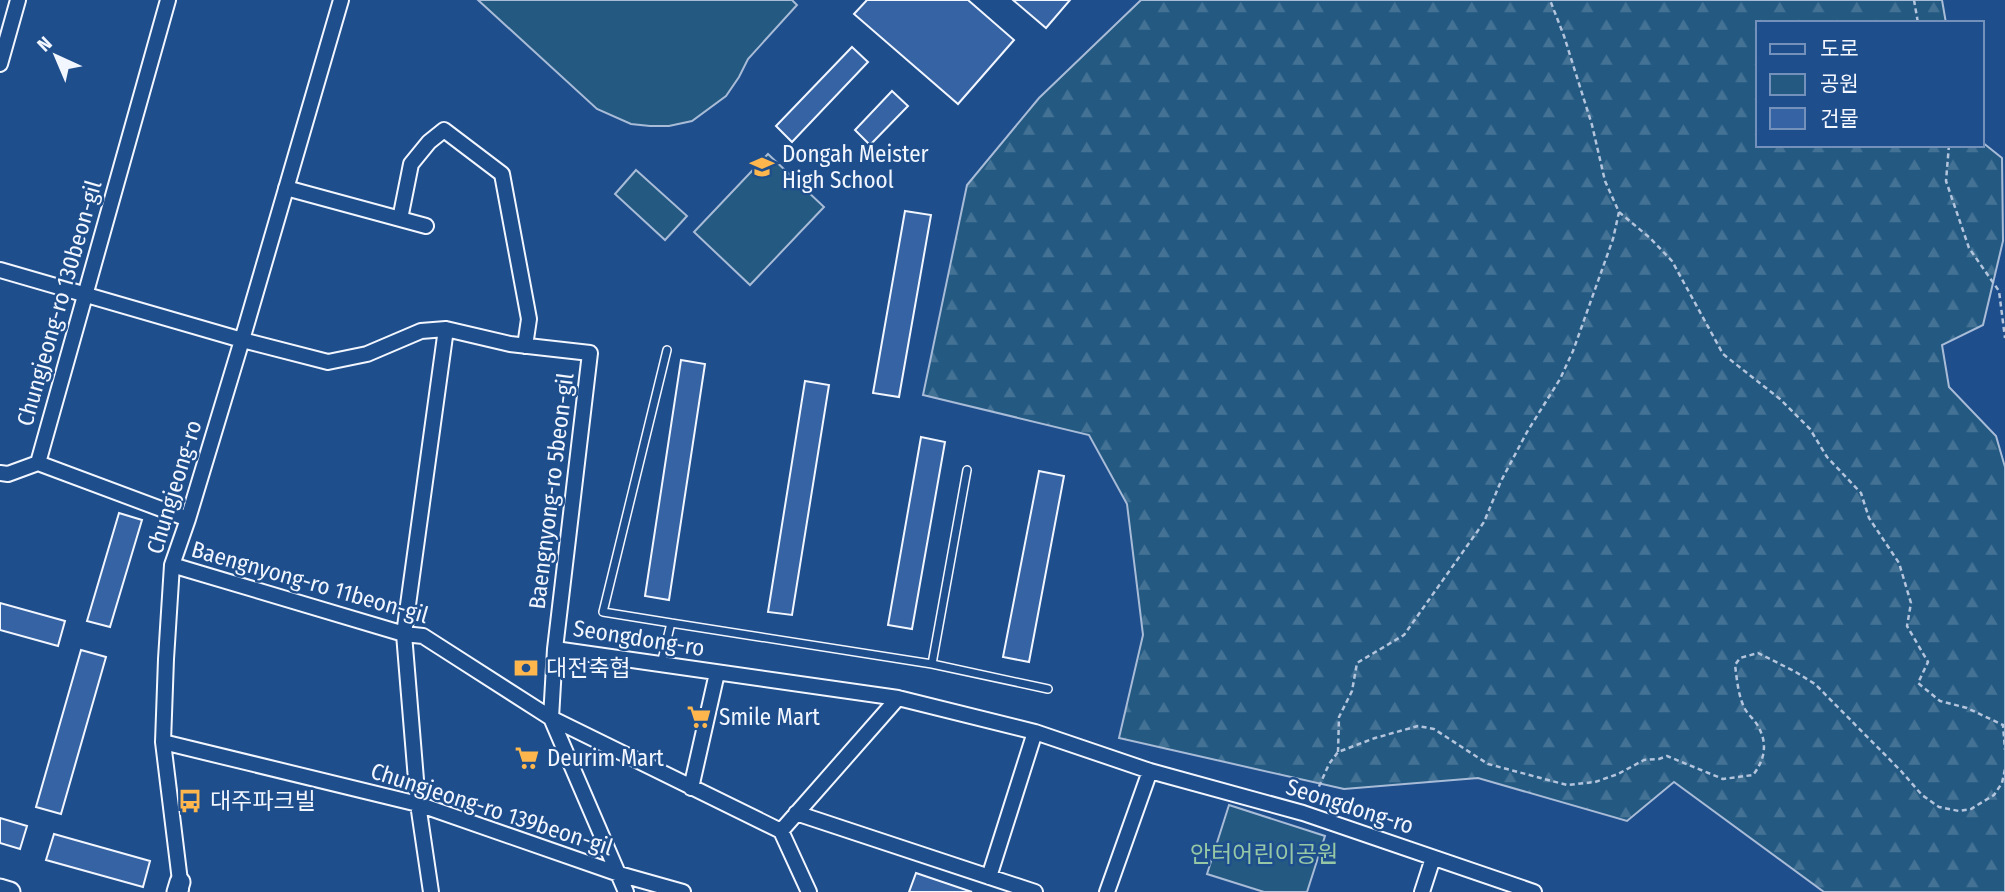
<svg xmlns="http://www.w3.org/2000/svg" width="2005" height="892" viewBox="0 0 2005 892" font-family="'Fira Sans Condensed','Noto Sans KR',sans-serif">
<defs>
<pattern id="forest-firs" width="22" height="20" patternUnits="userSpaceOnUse" patternTransform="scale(1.75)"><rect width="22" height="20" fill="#245a82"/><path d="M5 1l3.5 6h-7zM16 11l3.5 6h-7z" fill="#447295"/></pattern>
</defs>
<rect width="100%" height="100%" fill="#1f4e8c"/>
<path fill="url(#forest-firs)" stroke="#a8bbd7" stroke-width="2" d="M1141,0H1942L1946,23H1758V145H1982V142L2002,158L2003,241L1983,325L1942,345L1949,387L1996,436L2005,467V892H1824L1674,782L1627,821L1478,778L1344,789L1119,738L1143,635L1127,504L1089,435L923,395L967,185L1039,98Z"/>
<path fill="#245a82" stroke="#a8bbd7" stroke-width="2" d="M478,0H792L797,5L748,59L739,77L726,96L692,121L669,126H650L631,124L597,109Z
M768,154L824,207L750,285L694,232Z
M636,170L687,216L665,240L615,194Z
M1229,805L1325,836L1307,892H1264L1207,874Z"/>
<path fill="#3563a3" stroke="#f2f6ff" stroke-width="2" d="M867,0H968L1014,40L958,104L854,14Z
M1013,0H1070L1046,28Z
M852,47L868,62L792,142L776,126Z
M892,91L908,106L870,145L855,130Z
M905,211L931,215L899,397L873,393Z
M681,360L705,364L669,600L645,596Z
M805,381L829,385L792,615L768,612Z
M921,437L945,442L912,629L888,625Z
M1039,471L1064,476L1029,662L1003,657Z
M119,513L142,520L110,627L87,621Z
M0,603L65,621L58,646L0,630Z
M81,650L106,657L61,814L36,807Z
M0,818L27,826L20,849L0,843Z
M54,834L150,861L143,887L46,860Z
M916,873L972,892H909Z"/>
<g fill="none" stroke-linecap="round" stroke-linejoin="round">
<g stroke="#f2f6ff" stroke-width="10">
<path id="lane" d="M667,350L603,612L671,623
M661,664L671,623L932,664L1048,689
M932,664L967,470"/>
</g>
<g stroke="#f2f6ff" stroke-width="18">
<path id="street" d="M0,64L18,0
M286,188L426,226
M400,219L411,164L429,142L444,130L502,174L529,319L525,346
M0,270L242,340L328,362L367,354L421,331L446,329L510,344L590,353L555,649L551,718L626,892
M38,463L168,0
M38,463L188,519
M0,473L8,474L38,463
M172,565L404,634L423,636L551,718L781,831L809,892
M555,649L898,698L1035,732L1150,771L1303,813L1534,892
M163,742L418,804L619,874L683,892
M691,788L717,673
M796,813L1035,892
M781,831L898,698
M989,877L1035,732
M181,889L163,742L166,659L172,565L188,519L242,340L341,0
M431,892L418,804L404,634L446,329
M1107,892L1150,771
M1422,892L1433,858"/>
</g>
<g stroke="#f2f6ff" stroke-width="23">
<path id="secondary" d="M0,889L10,892
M177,892L180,882"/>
</g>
<path stroke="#b3c4dc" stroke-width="2.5" stroke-dasharray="5 3.5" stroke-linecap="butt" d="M1914,0L1918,23
M1949,145L1946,181L1969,248L1999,291L2005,338
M1619,212L1650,238L1672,261L1723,354L1780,399L1810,429L1827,457L1861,493L1869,518L1899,563L1911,603L1907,626L1928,662L1918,683L1940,701L1967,708L2003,725L2005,750
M1338,752L1339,717L1352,691L1357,663L1404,635L1484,522L1501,481L1527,432L1560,379L1573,351L1613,239L1619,212L1605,181L1592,125L1564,36L1550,0
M1312,802L1329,764L1338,752L1375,738L1418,726L1434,729L1488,764L1567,785L1595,782L1618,774L1644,760L1659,759L1667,756L1723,779L1753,775C1764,761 1768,745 1759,728C1756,721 1749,716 1745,709C1738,696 1737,679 1735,665L1740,658L1758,653L1794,671L1815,684L1901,771L1922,795L1939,807L1959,811L1971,809L1994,795L2002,783L2005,769"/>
<use href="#lane" stroke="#1f4e8c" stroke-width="7"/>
<use href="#street" stroke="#1f4e8c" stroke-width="14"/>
<use href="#secondary" stroke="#1f4e8c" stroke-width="19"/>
</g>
<defs>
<g id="school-bare" transform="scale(1.89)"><path d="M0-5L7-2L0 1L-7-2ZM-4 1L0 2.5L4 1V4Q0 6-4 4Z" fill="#ffb74d" stroke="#1f4e8c" stroke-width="2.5" paint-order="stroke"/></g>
<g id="bank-bare" transform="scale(1.89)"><path d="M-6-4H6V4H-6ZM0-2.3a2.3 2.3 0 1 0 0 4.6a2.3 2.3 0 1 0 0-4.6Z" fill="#ffb74d" stroke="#1f4e8c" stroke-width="2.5" paint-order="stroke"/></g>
<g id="supermarket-bare" transform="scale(1.89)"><path d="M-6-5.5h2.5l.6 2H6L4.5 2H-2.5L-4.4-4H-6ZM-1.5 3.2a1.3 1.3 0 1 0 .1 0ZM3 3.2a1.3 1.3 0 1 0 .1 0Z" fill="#ffb74d" stroke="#1f4e8c" stroke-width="2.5" paint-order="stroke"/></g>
<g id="bus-bare" transform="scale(1.89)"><path d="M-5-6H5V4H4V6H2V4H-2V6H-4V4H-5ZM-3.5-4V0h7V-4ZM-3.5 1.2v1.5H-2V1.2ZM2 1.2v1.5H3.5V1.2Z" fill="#ffb74d" stroke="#1f4e8c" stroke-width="2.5" paint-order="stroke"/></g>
</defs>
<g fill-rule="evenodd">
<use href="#school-bare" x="762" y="167"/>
<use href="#bank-bare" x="526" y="668"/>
<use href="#supermarket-bare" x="699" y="717"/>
<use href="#supermarket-bare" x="527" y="758"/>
<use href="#bus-bare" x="190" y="801"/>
</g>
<g text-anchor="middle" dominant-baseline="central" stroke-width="5" stroke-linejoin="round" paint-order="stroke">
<g font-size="23" fill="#f2f6ff" stroke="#1f4e8c" text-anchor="start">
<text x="782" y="154">Dongah Meister<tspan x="782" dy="26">High School</tspan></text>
<text x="546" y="668">대전축협</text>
<text x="719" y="717">Smile Mart</text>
<text x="547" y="758">Deurim Mart</text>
<text x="210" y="801">대주파크빌</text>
</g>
<g font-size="23" fill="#f2f6ff" stroke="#1f4e8c">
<text transform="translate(59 303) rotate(-74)">Chungjeong-ro 130beon-gil</text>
<text transform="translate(174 487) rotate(-73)">Chungjeong-ro</text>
<text transform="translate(551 491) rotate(-83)">Baengnyong-ro 5beon-gil</text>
<text transform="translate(310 582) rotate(16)">Baengnyong-ro 11beon-gil</text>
<text transform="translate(639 638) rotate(9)">Seongdong-ro</text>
<text transform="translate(1350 806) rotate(18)">Seongdong-ro</text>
<text transform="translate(492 809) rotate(18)">Chungjeong-ro 139beon-gil</text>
</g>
<g font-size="23" fill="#97c8a6" stroke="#1f4e8c">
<text x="1264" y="854">안터어린이공원</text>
</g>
</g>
<rect x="1756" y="21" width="228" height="126" fill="#1f4e8c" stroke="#7391ba" stroke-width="2"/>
<rect x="1770" y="44" width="35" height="10" fill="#1f4e8c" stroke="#7391ba" stroke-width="2"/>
<text x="1820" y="56" font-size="21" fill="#f2f6ff">도로</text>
<rect x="1770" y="74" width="35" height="21" fill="#245a82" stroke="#7391ba" stroke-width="2"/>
<text x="1820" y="91" font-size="21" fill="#f2f6ff">공원</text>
<rect x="1770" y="108" width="35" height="21" fill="#3563a3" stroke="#7391ba" stroke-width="2"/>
<text x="1820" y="126" font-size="21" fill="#f2f6ff">건물</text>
<g transform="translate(56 56) rotate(316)" stroke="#1f4e8c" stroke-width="5" paint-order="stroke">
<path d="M0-5L12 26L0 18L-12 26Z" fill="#f2f6ff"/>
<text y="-10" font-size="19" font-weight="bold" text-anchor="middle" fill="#f2f6ff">N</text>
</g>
</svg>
